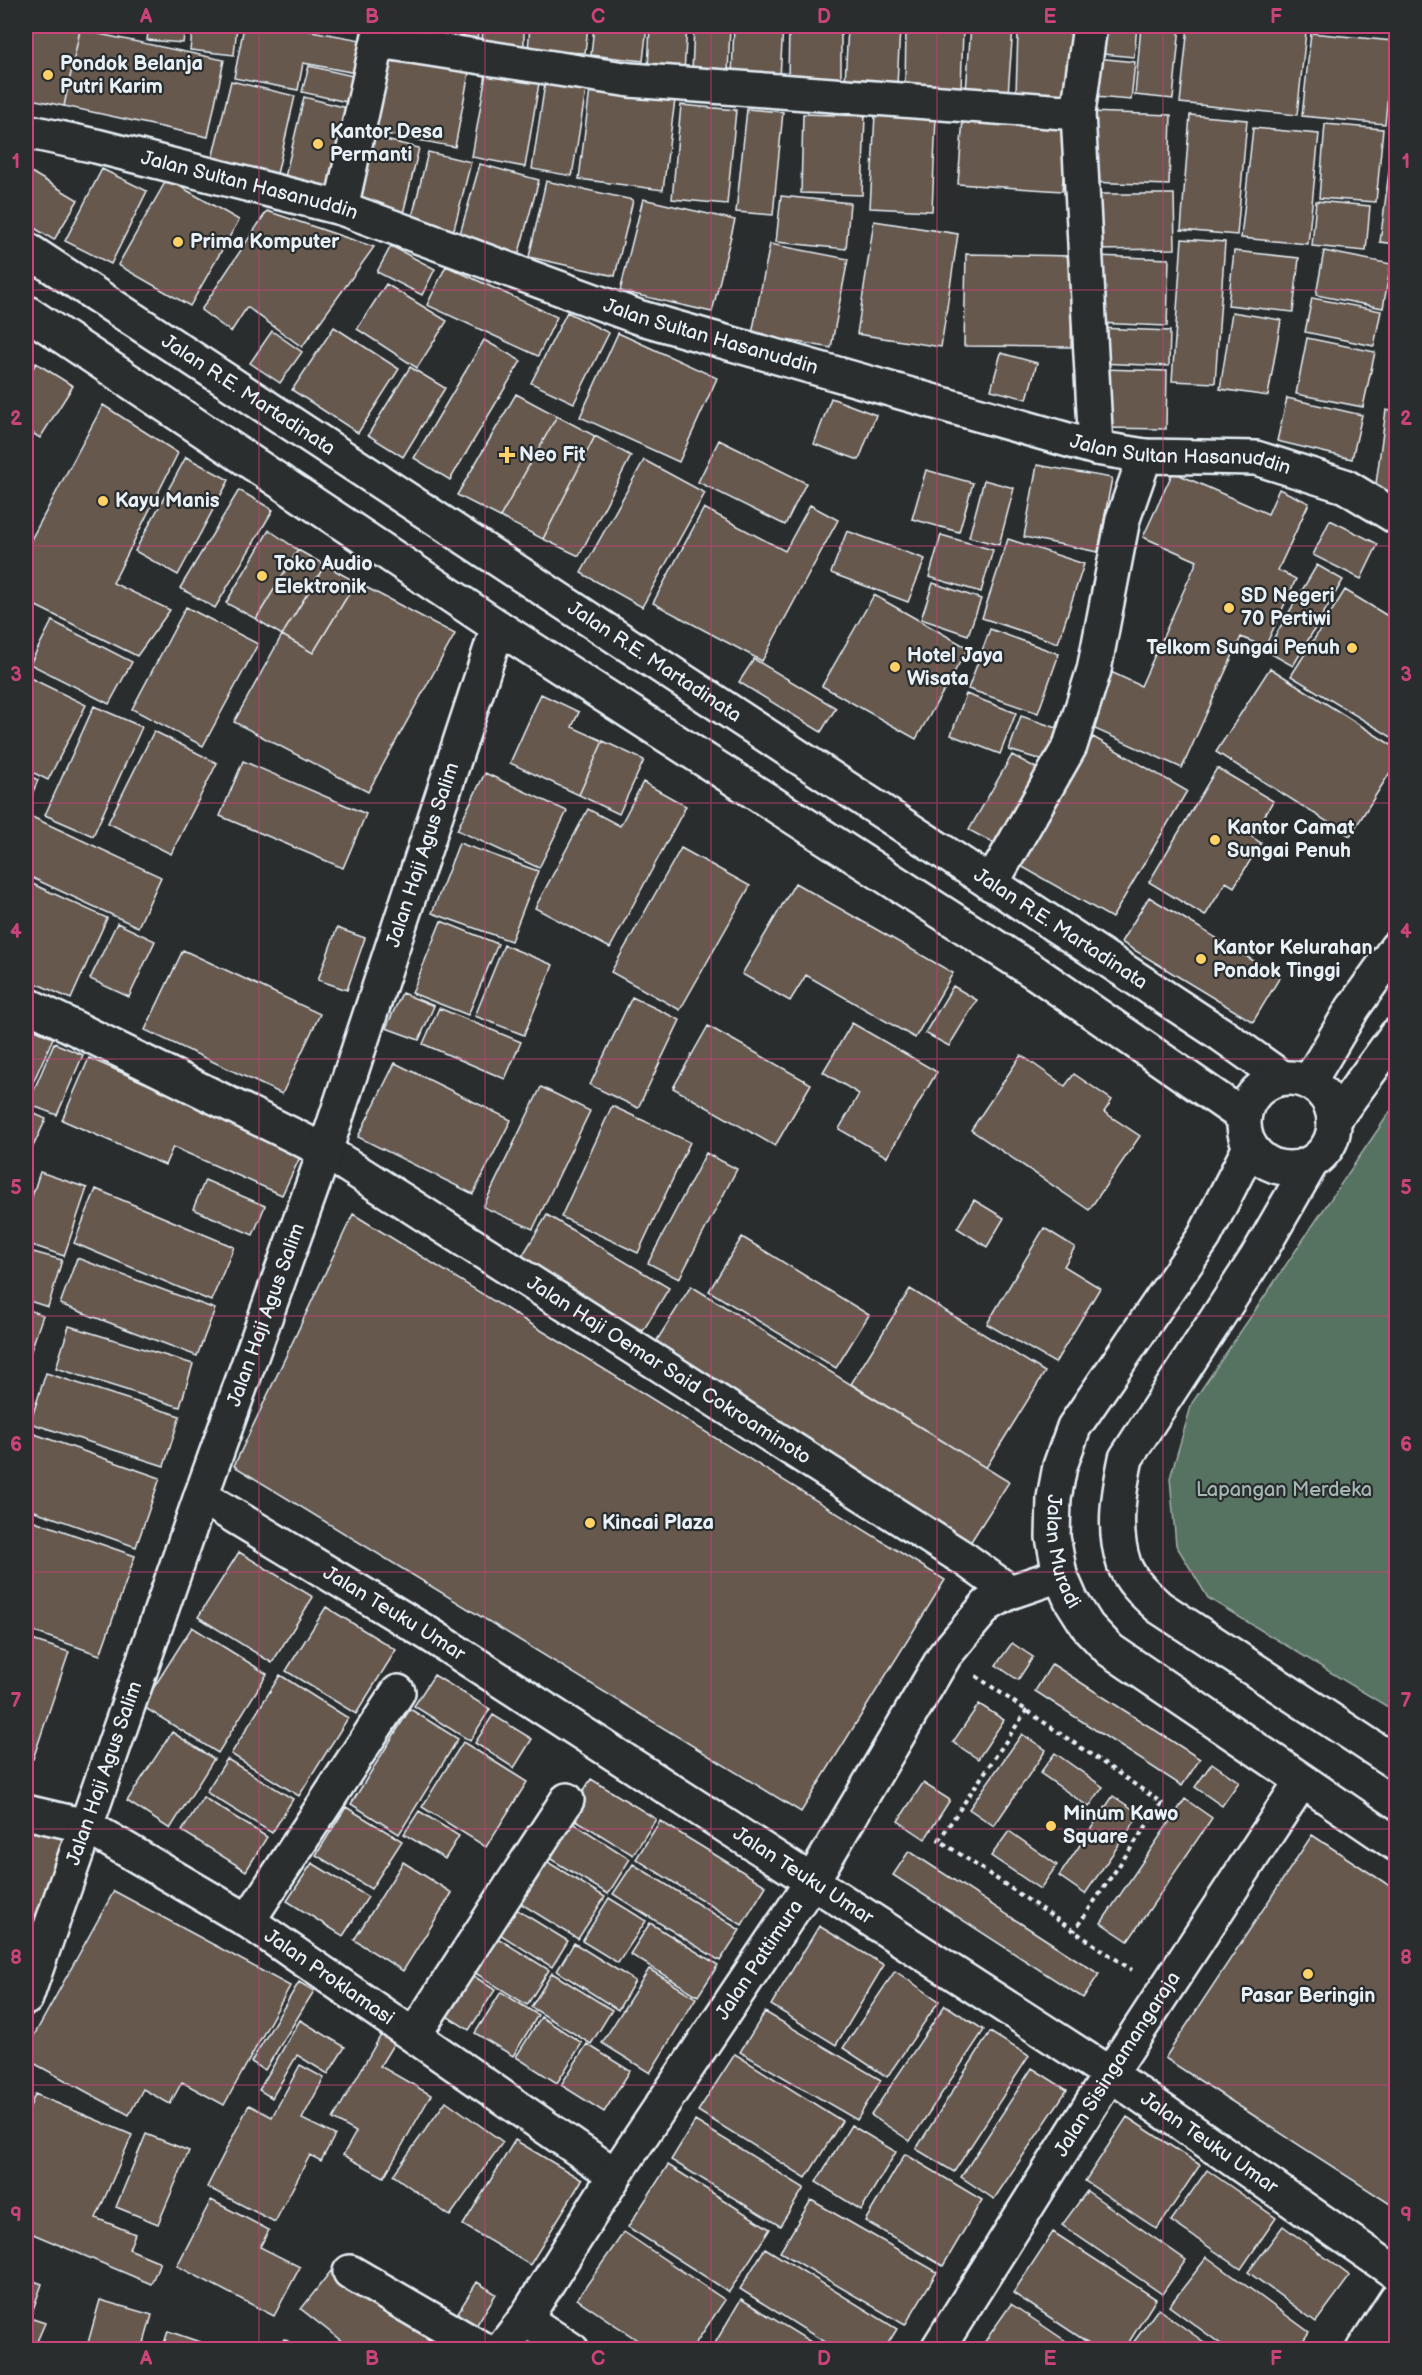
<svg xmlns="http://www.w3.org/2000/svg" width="1422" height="2375" viewBox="0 0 1422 2375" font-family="'Balsamiq Sans',sans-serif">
<rect width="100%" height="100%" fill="#2a2d2e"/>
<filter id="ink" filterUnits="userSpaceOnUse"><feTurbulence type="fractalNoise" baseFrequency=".0167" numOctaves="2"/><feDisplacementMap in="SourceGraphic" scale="12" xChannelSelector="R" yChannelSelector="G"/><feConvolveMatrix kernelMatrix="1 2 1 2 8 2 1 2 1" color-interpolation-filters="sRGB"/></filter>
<g filter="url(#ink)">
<path fill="#567261" stroke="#9fb2ac" stroke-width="1.5" d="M1396,1103V1712L1208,1598L1176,1545L1170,1478L1192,1403Z"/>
<path fill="#66584e" stroke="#e8f1f8" stroke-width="1.5" d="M31,26H61L80,30L64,106L26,98V53Z
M100,26H136L135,32Z
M149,26H185L183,43L147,40Z
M193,26H237L234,55L190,50Z
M244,26H284L361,40L356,73L303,63L298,90L234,78Z
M432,26H478L477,44L432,40Z
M483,26H524V47L482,45Z
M530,26H588L585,53L528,50Z
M594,26H647L643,61L591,55Z
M650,26H687L684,72L648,70Z
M694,26H730L728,74L692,72Z
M734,26H783L780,77L732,75Z
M789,26H841V81L788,80Z
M848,26L900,28L897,85L845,83Z
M971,26L1013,27L1008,94L966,91Z
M1095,26H1137L1134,57L1093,53Z
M1141,26H1180L1173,99L1135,95Z
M1188,26H1239L1306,32L1297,115L1180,103Z
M80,30L224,60L208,137L64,106Z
M906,30H963L961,89L905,88Z
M1018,31L1075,33L1073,95L1016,94Z
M1311,33L1393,41L1385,124L1302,116Z
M389,52L470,67L455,147L374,132Z
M1087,57L1135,62L1131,100L1083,96Z
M309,66L357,77L351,103L302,92Z
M487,68L540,77L525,167L472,157Z
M546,77L587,84L572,176L532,169Z
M231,81L295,96L277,174L212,159Z
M590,89L675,100L663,190L579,179Z
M304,97L351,109L333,188L285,177Z
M681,105L736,110L727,204L672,199Z
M747,109L783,112L773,215L736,212Z
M1089,112L1171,115L1169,185L1087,182Z
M803,114L865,116L862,195L801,193Z
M875,114L936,117L932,211L870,208Z
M1190,115L1247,120L1237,235L1181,230Z
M1396,117V244L1380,242Z
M963,118L1067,125L1062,191L958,184Z
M1325,124L1383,129L1376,202L1319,198Z
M1253,128L1319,134L1308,244L1241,238Z
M369,136L419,148L402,218L352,206Z
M428,152L471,162L452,237L410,226Z
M480,164L539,180L518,256L458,241Z
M26,169L78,200L54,240L26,223Z
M102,169L147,191L111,264L65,241Z
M167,179L239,220L190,306L118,265Z
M546,181L633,200L615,276L529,257Z
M1093,194H1174L1175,249L1093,250Z
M781,196L850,203L846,249L776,242Z
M643,199L735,220L712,312L620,291Z
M1316,201L1370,206L1366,251L1312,246Z
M267,211L374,247L302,347L247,307L231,332L201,310Z
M874,221L958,234L941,347L857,334Z
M1182,239L1225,242L1215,383L1172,381Z
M770,244L848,259L831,348L752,334Z
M391,246L435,269L422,295L377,272Z
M1234,251L1299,258L1293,312L1228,305Z
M1324,251L1391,264L1383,308L1316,295Z
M966,254L1073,256L1071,347L964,346Z
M1098,256L1169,259L1167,326L1095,323Z
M446,266L557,317L538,356L427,305Z
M386,284L447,321L417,368L357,329Z
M1312,298L1381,311L1374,346L1305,332Z
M567,312L609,333L574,403L531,383Z
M1232,312L1281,320L1268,396L1220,389Z
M334,327L399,369L358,433L292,390Z
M1098,328L1170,331L1169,366L1098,363Z
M272,331L302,352L280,383L250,363Z
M618,333L717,378L679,462L580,417Z
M1307,338L1375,352L1363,407L1296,394Z
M484,340L521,361L450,480L414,458Z
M1001,353L1037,363L1027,399L991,390Z
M36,363L73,386L40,438L26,429V381Z
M410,367L445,388L403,457L368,435Z
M1102,369L1167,371L1166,429L1101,428Z
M516,394L557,416L500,517L457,495Z
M831,398L876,415L859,460L814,444Z
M1287,398L1362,415L1352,459L1277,441Z
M103,405L178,453L113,583L170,610L137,656L26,601V549Z
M1386,410L1396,412V494L1375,491Z
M557,416L595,436L543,539L500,517Z
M595,436L631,456L579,556L543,539Z
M719,440L806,483L785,525L698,482Z
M186,457L229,480L178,575L135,551Z
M644,460L705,493L642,607L581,573Z
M1037,465L1112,478L1098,552L1024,537Z
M926,470L973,483L959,532L912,519Z
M1173,472L1268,514L1279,489L1309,503L1278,570L1296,579L1265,647L1241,637L1182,768L1086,725L1111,672L1141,686L1197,561L1143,537Z
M984,480L1014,488L999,545L969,537Z
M239,490L273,510L215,608L180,588Z
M810,505L838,520L762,661L653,603L704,508L785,551Z
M1330,520L1378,544L1361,579L1313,555Z
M269,530L298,550L256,619L226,603Z
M847,531L925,559L908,602L831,573Z
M941,535L993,550L981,592L929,577Z
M1008,539L1084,564L1058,643L982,618Z
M298,550L325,565L282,635L256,619Z
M325,565L356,582L313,653L282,635Z
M1317,565L1343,580L1293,666L1266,651Z
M356,582L455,634L368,792L234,722L282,635L313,653Z
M933,583L981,599L968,635L921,619Z
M1345,590L1396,621V740L1291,676Z
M874,595L968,648L916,739L822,686Z
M186,607L258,644L203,746L132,709Z
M52,621L132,662L109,704L30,664Z
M990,629L1059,654L1038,713L968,689Z
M754,659L836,708L821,732L739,682Z
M1270,668L1396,748V763L1350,836L1216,752Z
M26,676L86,705L48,780L26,769Z
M541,694L579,712L572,727L603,741L579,795L510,763Z
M966,694L1016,713L1000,754L951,735Z
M94,706L142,727L93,836L45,815Z
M1021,716L1057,728L1045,761L1009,750Z
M154,731L217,763L171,854L108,823Z
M1093,737L1187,791L1112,918L1019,865Z
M603,741L644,760L619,814L579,795Z
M1012,755L1038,769L995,844L969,830Z
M243,761L366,814L343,868L220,816Z
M1217,768L1273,801L1252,837L1261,843L1234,887L1226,882L1205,916L1149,882Z
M485,773L567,811L539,868L457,830Z
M26,774L38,780L26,808Z
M643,782L686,806L610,948L535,908L588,809L620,826Z
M30,816L161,877L138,927L26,875V826Z
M459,843L538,871L511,941L432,913Z
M681,848L750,886L680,1010L611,972Z
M26,881L107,918L71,999L26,979Z
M795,883L953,973L915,1038L806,975L790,1001L742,974Z
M1149,897L1280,977L1253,1022L1121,942Z
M441,921L498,944L468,1015L412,993Z
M117,923L155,941L129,997L90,979Z
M337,928L365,938L347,990L318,980Z
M504,945L553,965L524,1035L475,1016Z
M183,950L320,1014L282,1094L145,1030Z
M953,986L977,1000L949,1046L925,1033Z
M402,993L434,1006L419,1040L386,1028Z
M632,997L680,1020L638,1108L590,1085Z
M439,1008L521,1042L505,1079L423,1044Z
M852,1023L937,1072L887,1157L839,1129L859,1094L823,1072Z
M26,1026L53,1038L26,1098Z
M708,1026L811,1084L775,1146L673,1088Z
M54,1043L83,1055L57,1115L28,1104Z
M1021,1055L1065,1086L1074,1074L1112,1100L1104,1112L1140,1136L1089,1210L971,1130Z
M89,1058L302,1153L282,1195L173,1147L165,1165L62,1120Z
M395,1063L511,1120L473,1194L358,1137Z
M541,1087L590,1111L533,1229L483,1207Z
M612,1106L690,1142L638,1253L561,1217Z
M26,1110L46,1119L29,1155L26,1154Z
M706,1153L737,1169L679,1279L648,1263Z
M40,1172L87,1188L64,1256L26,1243V1215Z
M205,1180L265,1206L253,1235L193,1209Z
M96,1189L234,1247L211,1301L74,1243Z
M974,1200L1004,1218L987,1247L957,1228Z
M353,1214L945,1580L801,1812L234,1466Z
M547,1215L669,1288L643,1331L521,1258Z
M1044,1228L1075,1247L1064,1266L1100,1288L1055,1363L987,1324Z
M742,1237L869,1315L836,1368L709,1291Z
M26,1250L62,1260L48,1307L26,1300Z
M77,1258L215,1309L197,1356L60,1304Z
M691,1286L1009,1482L970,1543L652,1348Z
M910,1289L1045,1372L986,1468L851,1384Z
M26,1309L43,1315L26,1365Z
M69,1326L193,1364L180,1407L56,1368Z
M46,1373L180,1416L164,1466L30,1423Z
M26,1431L160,1478L136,1547L26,1508Z
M26,1518L135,1556L100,1655L26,1629Z
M239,1552L313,1597L272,1663L198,1617Z
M326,1607L396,1650L356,1714L286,1671Z
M192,1627L267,1674L218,1753L142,1706Z
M26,1638L69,1652L33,1759L26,1756Z
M1012,1643L1033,1657L1018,1680L996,1665Z
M1052,1664L1200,1759L1182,1786L1035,1691Z
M280,1675L348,1718L299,1796L231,1754Z
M434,1675L490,1709L470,1741L414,1706Z
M979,1704L1004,1720L978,1759L953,1742Z
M410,1709L458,1739L399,1834L351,1804Z
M493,1715L532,1739L514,1768L475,1743Z
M172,1732L214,1759L170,1829L127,1801Z
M1022,1734L1046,1750L994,1826L969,1809Z
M463,1742L527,1782L486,1847L422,1807Z
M1055,1753L1103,1787L1089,1807L1040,1773Z
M227,1759L293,1799L272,1833L206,1792Z
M1212,1763L1239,1782L1222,1806L1195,1787Z
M591,1779L656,1819L633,1855L568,1815Z
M923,1783L950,1800L925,1839L898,1821Z
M1113,1796L1140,1814L1085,1894L1059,1876Z
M203,1797L267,1837L246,1871L182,1831Z
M1185,1799L1212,1818L1128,1941L1101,1923Z
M346,1807L402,1841L371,1889L316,1855Z
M419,1811L459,1836L445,1859L404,1834Z
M564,1817L630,1859L608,1894L541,1853Z
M660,1821L766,1886L742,1925L636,1859Z
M26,1822L64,1835L26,1946Z
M1009,1831L1057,1865L1040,1889L991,1856Z
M1312,1835L1396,1890V2200L1393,2206L1165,2058Z
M909,1851L1099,1974L1083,1998L893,1875Z
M541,1858L605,1897L578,1939L515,1900Z
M403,1862L452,1893L403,1971L354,1940Z
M312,1863L368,1897L343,1936L287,1901Z
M633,1864L740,1930L720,1961L613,1894Z
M114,1891L290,1986L224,2105L182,2082L170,2104L143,2089L129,2115L26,2059V2050Z
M609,1898L646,1921L618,1963L582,1941Z
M506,1903L568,1941L552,1967L490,1928Z
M650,1923L718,1965L698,1996L630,1954Z
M819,1926L884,1965L836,2045L771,2005Z
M486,1931L549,1970L527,2005L464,1966Z
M574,1943L635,1981L618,2010L557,1971Z
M463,1969L495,1990L469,2030L437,2010Z
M649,1969L696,1998L650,2073L602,2043Z
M895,1971L939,2001L887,2077L843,2048Z
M552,1973L612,2010L591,2044L531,2007Z
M299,1982L314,1991L265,2070L251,2062Z
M501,1992L538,2015L513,2056L475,2033Z
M945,2005L984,2030L910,2141L871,2115Z
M765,2012L881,2080L857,2120L740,2052Z
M541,2017L582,2043L557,2083L516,2057Z
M300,2020L345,2047L328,2074L297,2055L272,2098L259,2090Z
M990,2032L1029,2056L954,2172L916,2149Z
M381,2035L394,2043L380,2066L431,2095L384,2177L343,2155L356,2132L333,2119Z
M587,2044L630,2071L604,2112L561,2085Z
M735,2054L842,2121L806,2178L698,2111Z
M300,2065L324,2078L302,2119L335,2135L321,2161L310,2155L275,2222L207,2187L249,2105L272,2117Z
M1032,2068L1067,2090L994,2199L961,2177Z
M35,2094L132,2135L96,2218L135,2234L129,2249L160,2262L151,2284L26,2231V2117Z
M446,2101L503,2142L450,2216L393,2175Z
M1127,2117L1200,2165L1157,2229L1085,2181Z
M695,2121L804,2188L780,2226L671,2160Z
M851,2125L896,2152L861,2210L816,2182Z
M146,2134L189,2151L158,2224L116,2207Z
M515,2140L582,2180L530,2265L463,2225Z
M905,2154L982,2200L943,2266L865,2221Z
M668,2165L770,2229L729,2292L628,2227Z
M1207,2170L1276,2218L1241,2269L1171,2221Z
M1087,2191L1186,2260L1162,2294L1062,2225Z
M211,2200L269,2230L260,2247L300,2267L274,2316L177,2266Z
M811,2200L937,2272L905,2325L780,2252Z
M1283,2226L1350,2276L1316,2322L1248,2272Z
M624,2232L725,2300L691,2350H652L577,2299Z
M1053,2232L1156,2299L1124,2350H1099L1013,2293Z
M765,2248L897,2329L884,2350H837L740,2289Z
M1207,2257L1309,2332L1297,2350H1229L1169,2306Z
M334,2267L442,2350H353L301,2309Z
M26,2278L42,2284L30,2318L45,2323L35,2346L26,2343Z
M477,2282L496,2294L471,2334L452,2322Z
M741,2299L824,2350H711Z
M100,2300L152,2315L142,2350H86Z
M1011,2304L1079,2350H979Z
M1158,2309L1215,2350H1133L1130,2347Z
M168,2331L223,2350H162Z
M284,2339L303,2350H278Z"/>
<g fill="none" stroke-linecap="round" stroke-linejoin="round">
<g stroke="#e8f1f8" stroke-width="38">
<g id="street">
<path d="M1090,26L1078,113L1096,448"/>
<path d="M379,41L630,80L1078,113"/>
<path id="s1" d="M26,131L96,146L341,208L638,317L1096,448L1145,456L1256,458L1345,486L1396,517"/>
<path d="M341,208L381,26"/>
<path d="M991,884L1070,746L1094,670L1123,519L1145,456"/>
<path id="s2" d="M26,1004L325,1151L966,1560L1010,1592"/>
<path id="s3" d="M201,1496L432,1636L1110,2074L1396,2273"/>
<path id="s4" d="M26,1812L86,1826L248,1921L615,2175"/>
<path d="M248,1921L398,1692"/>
<path id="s5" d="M26,1998L201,1496L325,1151L498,627"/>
<path d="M414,2035L567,1800"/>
<path d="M350,2272L484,2350"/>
<path d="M525,2319L572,2350"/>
<path id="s6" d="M501,2350L525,2319L615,2175L811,1883L945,1655L987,1605L1010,1592L1060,1575"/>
<path id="s7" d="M937,2350L1110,2074L1301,1782"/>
</g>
</g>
<g stroke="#e8f1f8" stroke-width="38">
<path id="secondary" d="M1363,2350L1396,2299"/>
</g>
<g stroke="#e8f1f8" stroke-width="38">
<g id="highway">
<path id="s8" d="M26,249L1222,1035L1281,1077"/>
<path d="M26,312L498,627L1036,973L1243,1116"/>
<circle cx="1289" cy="1123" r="45"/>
<path d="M1309,1082L1353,1008L1396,948"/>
<path d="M1334,1120L1396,1035"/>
<path id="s9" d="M1250,1147L1204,1237L1074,1427L1060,1466L1054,1498L1053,1537L1060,1575L1071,1600L1088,1627L1110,1650L1396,1844"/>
<path d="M1311,1163L1257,1257L1126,1458C1119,1492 1112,1529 1124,1564C1130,1581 1146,1595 1159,1607L1396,1763"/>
</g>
</g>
<path stroke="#e8f1f8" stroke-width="4" stroke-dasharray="4.5 4.5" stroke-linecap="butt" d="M976,1676L1162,1803L1074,1931
M1027,1710L939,1840L1132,1970"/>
<use href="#street" stroke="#2a2d2e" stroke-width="33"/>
<use href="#secondary" stroke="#2a2d2e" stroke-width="33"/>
<use href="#highway" stroke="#2a2d2e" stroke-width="33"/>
</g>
</g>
<path fill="none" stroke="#ca437a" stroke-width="1.5" stroke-opacity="0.55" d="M259,26V2350M485,26V2350M711,26V2350M937,26V2350M1163,26V2350M26,290H1396M26,546H1396M26,803H1396M26,1059H1396M26,1316H1396M26,1572H1396M26,1829H1396M26,2085H1396"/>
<g fill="#ffd166" stroke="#2a2d2e" stroke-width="2">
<circle cx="48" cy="75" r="6"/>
<circle cx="318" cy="144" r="6"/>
<circle cx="178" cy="242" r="6"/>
<path d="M504 446h6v6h6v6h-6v6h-6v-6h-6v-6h6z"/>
<circle cx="103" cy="501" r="6"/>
<circle cx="262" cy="576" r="6"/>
<circle cx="1229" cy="608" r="6"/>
<circle cx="1352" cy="648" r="6"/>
<circle cx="895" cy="667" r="6"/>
<circle cx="1215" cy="840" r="6"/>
<circle cx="1201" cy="959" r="6"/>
<circle cx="590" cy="1523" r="6"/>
<circle cx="1051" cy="1826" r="6"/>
<circle cx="1308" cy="1974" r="6"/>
</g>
<g text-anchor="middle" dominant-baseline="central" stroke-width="4.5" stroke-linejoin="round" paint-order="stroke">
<g font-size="20" font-weight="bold" fill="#e8f1f8" stroke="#2a2d2e" text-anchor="start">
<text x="60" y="64">Pondok Belanja<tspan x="60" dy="23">Putri Karim</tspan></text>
<text x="330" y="132">Kantor Desa<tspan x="330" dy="23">Permanti</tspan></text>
<text x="190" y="242">Prima Komputer</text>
<text x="519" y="455">Neo Fit</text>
<text x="115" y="501">Kayu Manis</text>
<text x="274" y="564">Toko Audio<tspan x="274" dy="23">Elektronik</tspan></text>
<text x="1241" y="596">SD Negeri<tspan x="1241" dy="23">70 Pertiwi</tspan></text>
<text x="1340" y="648" text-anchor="end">Telkom Sungai Penuh</text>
<text x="907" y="656">Hotel Jaya<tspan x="907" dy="23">Wisata</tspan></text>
<text x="1227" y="828">Kantor Camat<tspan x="1227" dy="23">Sungai Penuh</tspan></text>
<text x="1213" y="948">Kantor Kelurahan<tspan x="1213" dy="23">Pondok Tinggi</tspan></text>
<text x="602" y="1523">Kincai Plaza</text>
<text x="1063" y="1814">Minum Kawo<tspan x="1063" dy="23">Square</tspan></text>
<text x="1308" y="1996" text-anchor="middle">Pasar Beringin</text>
</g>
<g font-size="20" fill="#e8f1f8" stroke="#2a2d2e">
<text stroke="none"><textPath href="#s1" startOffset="230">Jalan Sultan Hasanuddin</textPath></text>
<text stroke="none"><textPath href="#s1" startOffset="716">Jalan Sultan Hasanuddin</textPath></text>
<text stroke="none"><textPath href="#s8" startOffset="266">Jalan R.E. Martadinata</textPath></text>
<text stroke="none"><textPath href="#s1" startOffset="1202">Jalan Sultan Hasanuddin</textPath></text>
<text stroke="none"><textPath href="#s8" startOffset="752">Jalan R.E. Martadinata</textPath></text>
<text stroke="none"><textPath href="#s5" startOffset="1210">Jalan Haji Agus Salim</textPath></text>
<text stroke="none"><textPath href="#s8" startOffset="1238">Jalan R.E. Martadinata</textPath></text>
<text stroke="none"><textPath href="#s5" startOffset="724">Jalan Haji Agus Salim</textPath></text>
<text stroke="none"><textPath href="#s2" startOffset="741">Jalan Haji Oemar Said Cokroaminoto</textPath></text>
<text stroke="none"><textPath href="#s9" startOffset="460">Jalan Muradi</textPath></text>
<text stroke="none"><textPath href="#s3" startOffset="226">Jalan Teuku Umar</textPath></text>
<text stroke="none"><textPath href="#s5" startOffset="238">Jalan Haji Agus Salim</textPath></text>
<text stroke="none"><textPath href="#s3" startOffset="712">Jalan Teuku Umar</textPath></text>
<text stroke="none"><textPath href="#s6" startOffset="468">Jalan Pattimura</textPath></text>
<text stroke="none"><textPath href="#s4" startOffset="348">Jalan Proklamasi</textPath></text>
<text stroke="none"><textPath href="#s7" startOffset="338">Jalan Sisingamangaraja</textPath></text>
<text stroke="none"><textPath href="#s3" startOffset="1198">Jalan Teuku Umar</textPath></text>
</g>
<g font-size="20" fill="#a6b8b4" stroke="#2a2d2e">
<text x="1284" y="1490">Lapangan Merdeka</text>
</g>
</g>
<rect width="1422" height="2375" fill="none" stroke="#2a2d2e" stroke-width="66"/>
<rect x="33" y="33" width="1356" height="2309" fill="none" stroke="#ca437a" stroke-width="2"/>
<g font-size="20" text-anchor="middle" font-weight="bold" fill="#ca437a">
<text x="146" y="23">A</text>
<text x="372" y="23">B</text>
<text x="598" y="23">C</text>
<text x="824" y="23">D</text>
<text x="1050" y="23">E</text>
<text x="1276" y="23">F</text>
<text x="16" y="168">1</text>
<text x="1406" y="168">1</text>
<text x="16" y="425">2</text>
<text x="1406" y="425">2</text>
<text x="16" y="681">3</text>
<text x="1406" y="681">3</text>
<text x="16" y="938">4</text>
<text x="1406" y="938">4</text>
<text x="16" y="1194">5</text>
<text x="1406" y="1194">5</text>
<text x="16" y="1451">6</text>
<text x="1406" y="1451">6</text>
<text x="16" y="1707">7</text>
<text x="1406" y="1707">7</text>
<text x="16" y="1964">8</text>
<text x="1406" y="1964">8</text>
<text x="16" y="2221">9</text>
<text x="1406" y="2221">9</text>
<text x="146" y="2365">A</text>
<text x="372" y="2365">B</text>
<text x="598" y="2365">C</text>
<text x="824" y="2365">D</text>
<text x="1050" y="2365">E</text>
<text x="1276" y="2365">F</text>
</g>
</svg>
